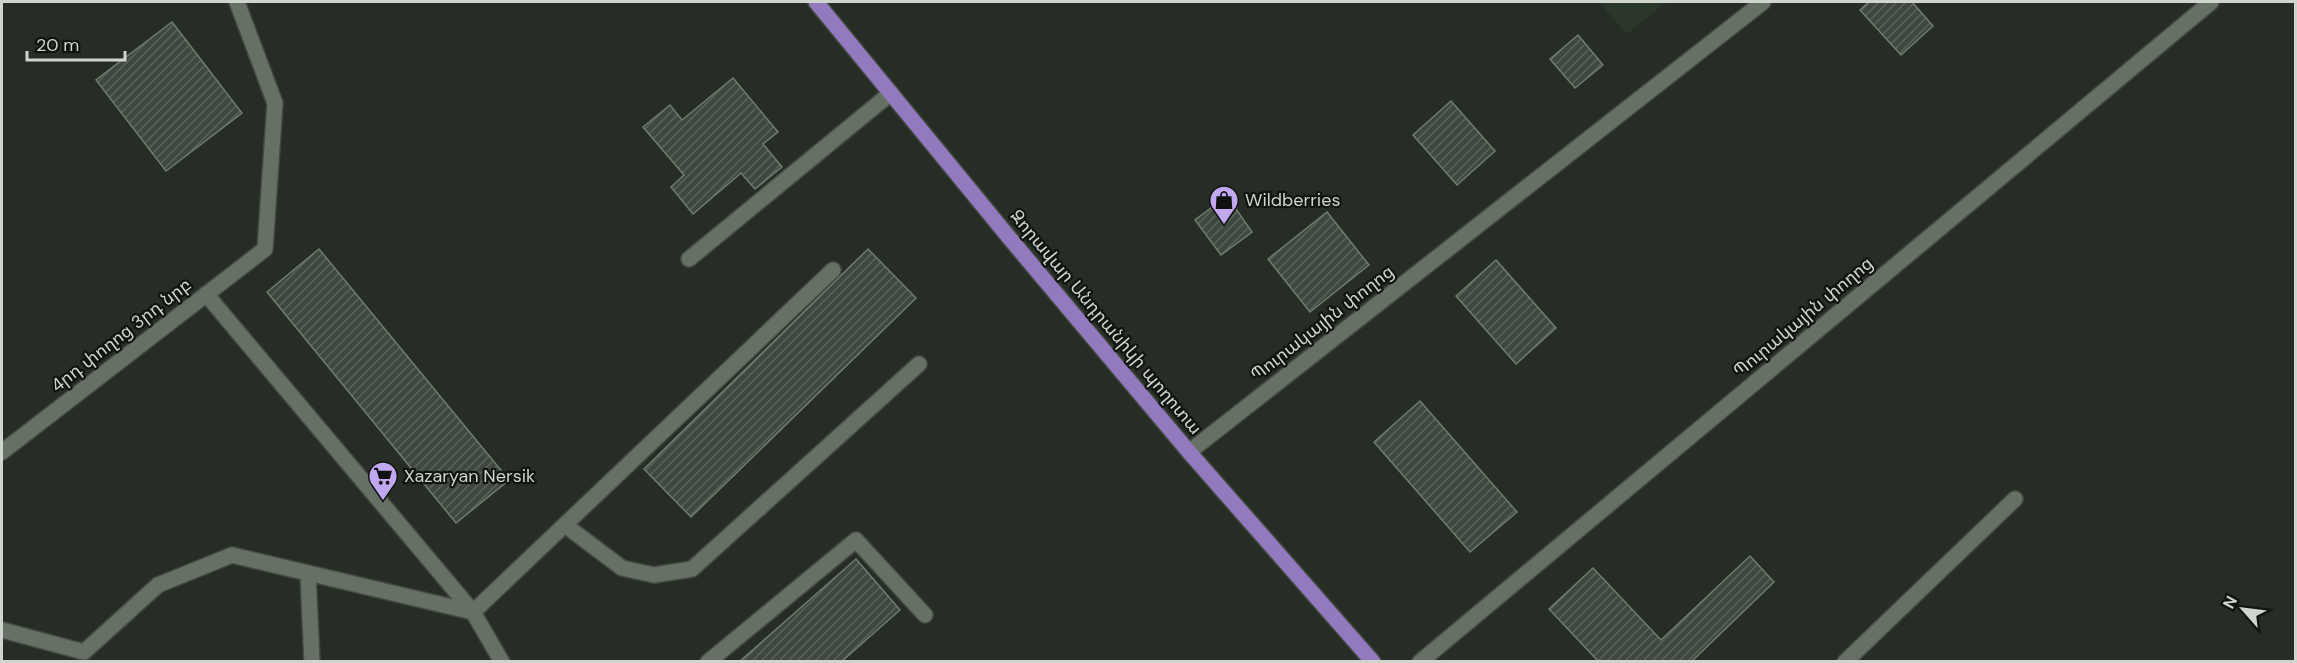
<svg xmlns="http://www.w3.org/2000/svg" width="2297" height="663" viewBox="0 0 2297 663" font-family="'DM Sans','Noto Sans Armenian',sans-serif">
<defs>
<pattern id="building-hatch" width="6" height="6" patternUnits="userSpaceOnUse" patternTransform="scale(1.5)"><rect width="6" height="6" fill="#3f483f"/><path d="M-1 1l2-2M0 6l6-6M5 7l2-2" fill="none" stroke="#5a625a"/></pattern>
</defs>
<rect width="100%" height="100%" fill="#252d24"/>
<path fill="#2b372a" d="M1599,2H1666L1627,34Z"/>
<path fill="url(#building-hatch)" stroke="#717b70" stroke-width="1.5" d="M1869,2H1912L1933,26L1901,55L1860,10Z
M172,22L242,113L166,171L96,80Z
M1578,35L1603,65L1575,88L1550,59Z
M733,78L778,132L763,144L782,167L755,189L741,173L693,214L671,187L684,175L643,127L670,105L682,120Z
M1451,101L1495,151L1457,185L1413,135Z
M1227,196L1252,232L1221,255L1195,220Z
M1327,212L1369,265L1310,312L1268,259Z
M319,249L509,480L456,523L267,292Z
M868,249L916,298L691,517L644,469Z
M1496,260L1556,328L1516,364L1456,296Z
M1420,401L1517,512L1470,552L1374,442Z
M1750,556L1774,582L1691,662H1599L1549,609L1593,568L1661,640Z
M856,559L900,610L841,662H739Z"/>
<g fill="none" stroke-linecap="round" stroke-linejoin="round">
<g stroke="#444a43" stroke-width="18">
<path id="minor" d="M689,259L891,93
M206,294L473,612L833,270
M2,452L265,249L275,103L237,2
M1189,452L1763,2
M565,525L622,568L654,575L692,569L919,364
M308,574L312,662
M2,630L84,652L158,585L232,555L473,612L502,662
M708,662L856,540L925,615
M1420,662L2211,2
M1845,662L2015,499"/>
</g>
<g stroke="#444a43" stroke-width="18">
<path id="major" d="M816,2L1007,235L1189,452L1373,662"/>
</g>
<use href="#minor" stroke="#667065" stroke-width="15"/>
<use href="#major" stroke="#937abe" stroke-width="15"/>
</g>
<defs>
<g id="shop-pin" transform="scale(1.5)"><path d="M0 17L-7.5 6A9.5 9.5 0 1 1 7.5 6Z" fill="#c2a7f2" stroke="#111410"/><path d="M-5-2.5h2.3a2.7 3.5 0 0 1 5.4 0H5L5.5 6h-11ZM-1.5-2.5h3a1.5 2.3 0 0 0-3 0Z" fill="#111"/></g>
<g id="supermarket-pin" transform="scale(1.5)"><path d="M0 17L-7.5 6A9.5 9.5 0 1 1 7.5 6Z" fill="#c2a7f2" stroke="#111410"/><path d="M-6-5.5h2.5l.6 2H6L4.5 2H-2.5L-4.4-4H-6ZM-1.5 3.2a1.3 1.3 0 1 0 .1 0ZM3 3.2a1.3 1.3 0 1 0 .1 0Z" fill="#111"/></g>
</defs>
<g fill-rule="evenodd">
<use href="#shop-pin" x="1224" y="200"/>
<use href="#supermarket-pin" x="383" y="476"/>
</g>
<g text-anchor="middle" dominant-baseline="central" stroke-width="4.5" stroke-linejoin="round" paint-order="stroke">
<g font-size="18" fill="#cfd4cf" stroke="#111410" text-anchor="start">
<text x="1245" y="200">Wildberries</text>
<text x="404" y="476">Xazaryan Nersik</text>
</g>
<g font-size="18" fill="#cfd4cf" stroke="#111410">
<text transform="translate(1803 317) rotate(-40)">Պուրակային փողոց</text>
<text transform="translate(1106 322) rotate(50)">Զորավար Անդրանիկի պողոտա</text>
<text transform="translate(1322 323) rotate(-38)">Պուրակային փողոց</text>
<text transform="translate(121 335) rotate(-38)">4րդ փողոց 3րդ նրբ</text>
</g>
</g>
<rect width="2297" height="663" fill="none" stroke="#cfd4cf" stroke-width="6"/>
<g transform="translate(2243 609) rotate(298)" stroke="#111410" stroke-width="4.5" paint-order="stroke">
<path d="M0-4.5L10 22L0 15L-10 22Z" fill="#cfd4cf"/>
<text y="-9" font-size="16" font-weight="bold" text-anchor="middle" fill="#cfd4cf">N</text>
</g>
<path d="M27 51v9h98v-9" fill="none" stroke="#cfd4cf" stroke-width="3"/>
<text x="36" y="51" font-size="18" fill="#cfd4cf" stroke="#111410" stroke-width="4.5" paint-order="stroke">20 m</text>
</svg>
